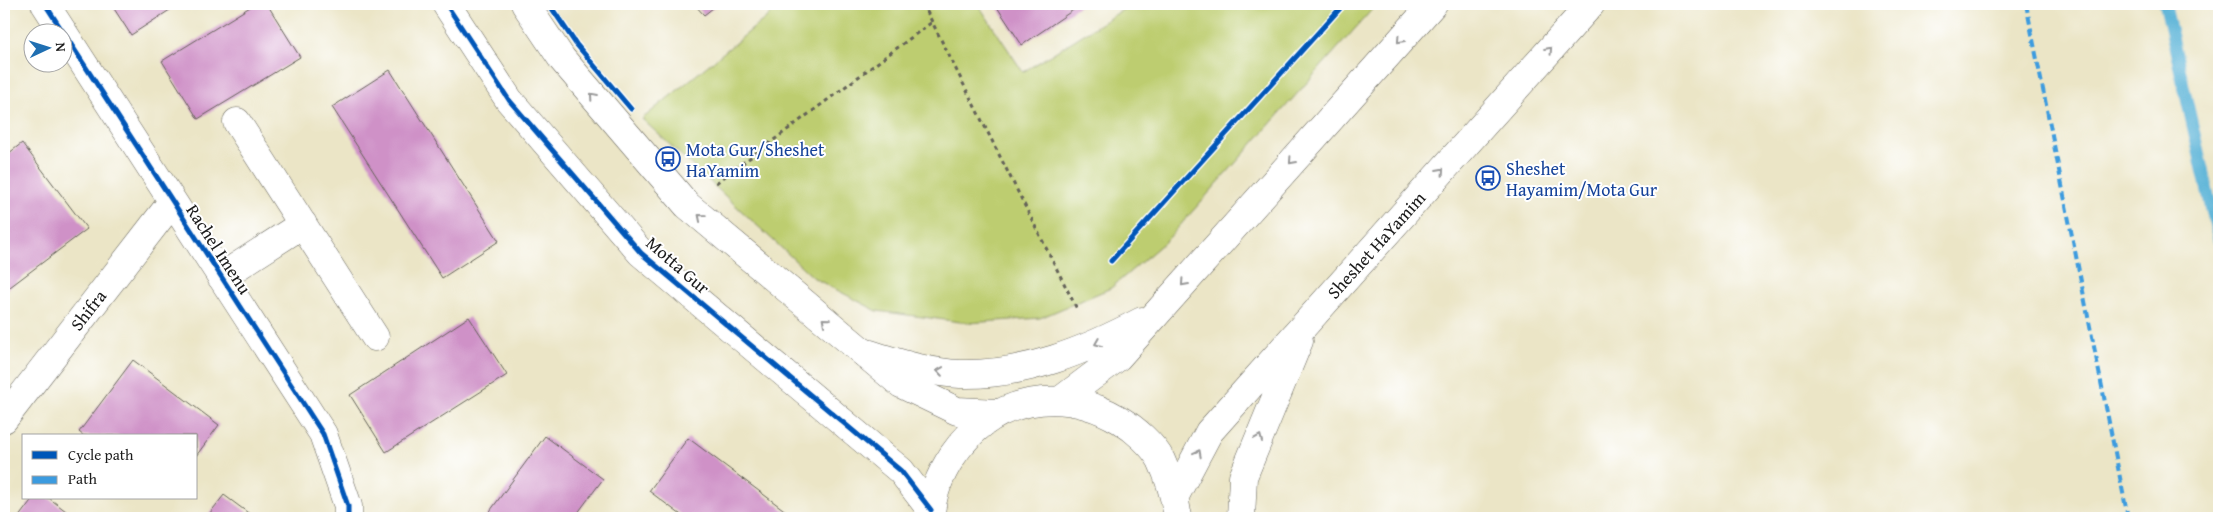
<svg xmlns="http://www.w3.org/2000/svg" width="2223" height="522" viewBox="0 0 2223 522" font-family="'Gentium Book Plus',serif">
<rect width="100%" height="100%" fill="#fff"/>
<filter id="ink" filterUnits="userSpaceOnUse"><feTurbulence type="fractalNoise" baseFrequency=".02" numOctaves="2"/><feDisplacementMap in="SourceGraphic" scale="10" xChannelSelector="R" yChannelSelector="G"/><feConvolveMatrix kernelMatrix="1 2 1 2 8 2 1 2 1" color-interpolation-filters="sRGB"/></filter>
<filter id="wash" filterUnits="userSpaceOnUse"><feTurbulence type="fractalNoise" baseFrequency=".0096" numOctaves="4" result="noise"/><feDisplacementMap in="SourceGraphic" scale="20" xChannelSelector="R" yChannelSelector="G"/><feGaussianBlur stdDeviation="1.12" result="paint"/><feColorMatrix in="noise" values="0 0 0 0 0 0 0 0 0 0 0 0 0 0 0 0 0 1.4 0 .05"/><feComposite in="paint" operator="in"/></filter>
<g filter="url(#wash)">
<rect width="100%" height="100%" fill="#ebe5c6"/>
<path fill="#bdcd6f" stroke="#6c7446" d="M783,4H978L1023,72L1132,4H1377L1167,240L1111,288L1040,318L968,323L877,311L814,278L642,119Z"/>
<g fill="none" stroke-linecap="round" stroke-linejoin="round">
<path stroke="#5ab3d7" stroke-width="12" d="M2165,4L2219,242"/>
</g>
<g id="blocks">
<path fill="#cf91c7" d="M111,4H179L131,35Z
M255,4H267L300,57L198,119L162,61Z
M694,4H718L704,15Z
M995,4H1082L1022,45Z
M390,70L499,241L442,278L332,107Z
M22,143L87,229L6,290L4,287V157Z
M469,317L507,375L386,452L350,395Z
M133,360L219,425L196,456V436H84L79,432Z
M545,436L603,479L574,518H485Z
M688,438L795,518H685L649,491Z
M224,495L255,518H206Z
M33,498H49L75,518H18Z"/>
</g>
</g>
<g filter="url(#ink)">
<use href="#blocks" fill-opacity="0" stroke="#646258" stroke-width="1"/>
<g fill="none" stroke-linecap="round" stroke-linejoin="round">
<g stroke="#646258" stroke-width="29">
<path id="minor" d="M45,4L323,434L348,506V518
M446,4L509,100L641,253L901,471L931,510
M525,4L562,59L687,205L901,384L957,411L998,413
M237,122L375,337
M221,277L303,224
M4,419L172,202"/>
</g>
<g stroke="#646258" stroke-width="29">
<path id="major" d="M863,352C894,361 927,373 960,374C1024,376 1087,350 1142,321
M1061,400L1118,357L1433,4
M1175,496L1209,432L1591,4
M931,518C931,496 941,473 953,455C993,397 1061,385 1120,420C1135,429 1153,445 1161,460C1170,479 1175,498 1178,518
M1241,518L1243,477L1299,341"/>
</g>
<path stroke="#646258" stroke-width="3" stroke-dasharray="4 4" stroke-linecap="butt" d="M923,4L1078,311
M716,183L932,22"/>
<use href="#minor" stroke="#fff" stroke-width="28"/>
<use href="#major" stroke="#fff" stroke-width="28"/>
<path stroke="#3c9bdf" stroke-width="4" stroke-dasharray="8 4" stroke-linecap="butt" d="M2026,4L2128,518"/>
<g stroke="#fff" stroke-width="8">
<path id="cycleway" d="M45,4L323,434L348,506V518
M446,4L509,100L641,253L901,471L931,510
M549,4L576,44L631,109
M1111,261L1344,4"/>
</g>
<use href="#cycleway" stroke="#0057b8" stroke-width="5"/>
</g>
<defs><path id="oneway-chevron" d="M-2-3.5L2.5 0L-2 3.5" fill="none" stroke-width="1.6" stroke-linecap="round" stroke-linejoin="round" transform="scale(1.25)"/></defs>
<g stroke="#999">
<use href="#oneway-chevron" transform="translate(1400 40) rotate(132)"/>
<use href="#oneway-chevron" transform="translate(1549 50) rotate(-48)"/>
<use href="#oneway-chevron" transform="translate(593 96) rotate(-131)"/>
<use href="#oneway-chevron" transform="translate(1292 161) rotate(132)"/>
<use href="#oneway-chevron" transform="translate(1441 171) rotate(-48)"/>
<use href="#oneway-chevron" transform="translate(701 217) rotate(-140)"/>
<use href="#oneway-chevron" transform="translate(1184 283) rotate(132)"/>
<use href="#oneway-chevron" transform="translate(825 321) rotate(-140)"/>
<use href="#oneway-chevron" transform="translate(1098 343) rotate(158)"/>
<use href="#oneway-chevron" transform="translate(940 371) rotate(-172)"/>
<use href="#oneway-chevron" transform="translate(1259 438) rotate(-67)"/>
<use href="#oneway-chevron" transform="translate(1198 453) rotate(-62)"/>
</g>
</g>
<defs>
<g id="bus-ring" transform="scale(1.25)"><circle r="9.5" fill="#fff" stroke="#1a4fb4" stroke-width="1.5"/><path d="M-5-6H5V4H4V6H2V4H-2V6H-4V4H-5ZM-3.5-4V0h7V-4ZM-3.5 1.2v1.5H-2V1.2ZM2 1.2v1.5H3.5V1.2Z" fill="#1a4fb4"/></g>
</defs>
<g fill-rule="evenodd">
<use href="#bus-ring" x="668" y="159"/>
<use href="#bus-ring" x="1488" y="178"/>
</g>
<g text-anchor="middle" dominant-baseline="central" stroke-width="4" stroke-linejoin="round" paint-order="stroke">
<g font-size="18" fill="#164399" stroke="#fff" text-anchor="start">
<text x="686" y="149">Mota Gur/Sheshet<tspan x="686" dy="21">HaYamim</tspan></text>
<text x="1506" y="168">Sheshet<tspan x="1506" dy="21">Hayamim/Mota Gur</tspan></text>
</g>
<g font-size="18" fill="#1c1c1c" stroke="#fff">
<text transform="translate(1376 245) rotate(-48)">Sheshet HaYamim</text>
<text transform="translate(219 249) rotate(57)">Rachel Imenu</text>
<text transform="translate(678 265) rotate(41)">Motta Gur</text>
<text transform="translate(88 310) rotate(-52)">Shifra</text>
</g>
</g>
<rect width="2223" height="522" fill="none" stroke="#fff" stroke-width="20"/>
<rect x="22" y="434" width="175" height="65" fill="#ffffff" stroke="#a4a4a4"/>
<rect x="32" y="451" width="25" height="8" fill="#0057b8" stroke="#a4a4a4"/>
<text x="68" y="460" font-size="15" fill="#1c1c1c">Cycle path</text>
<rect x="32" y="476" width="25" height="8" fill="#3c9bdf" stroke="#a4a4a4"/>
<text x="68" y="484" font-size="15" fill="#1c1c1c">Path</text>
<g transform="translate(48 48) rotate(86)"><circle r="24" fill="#ffffff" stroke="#a4a4a4"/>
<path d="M0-4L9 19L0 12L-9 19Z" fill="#1f6fb2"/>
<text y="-8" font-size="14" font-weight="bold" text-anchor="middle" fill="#1c1c1c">N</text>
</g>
</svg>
